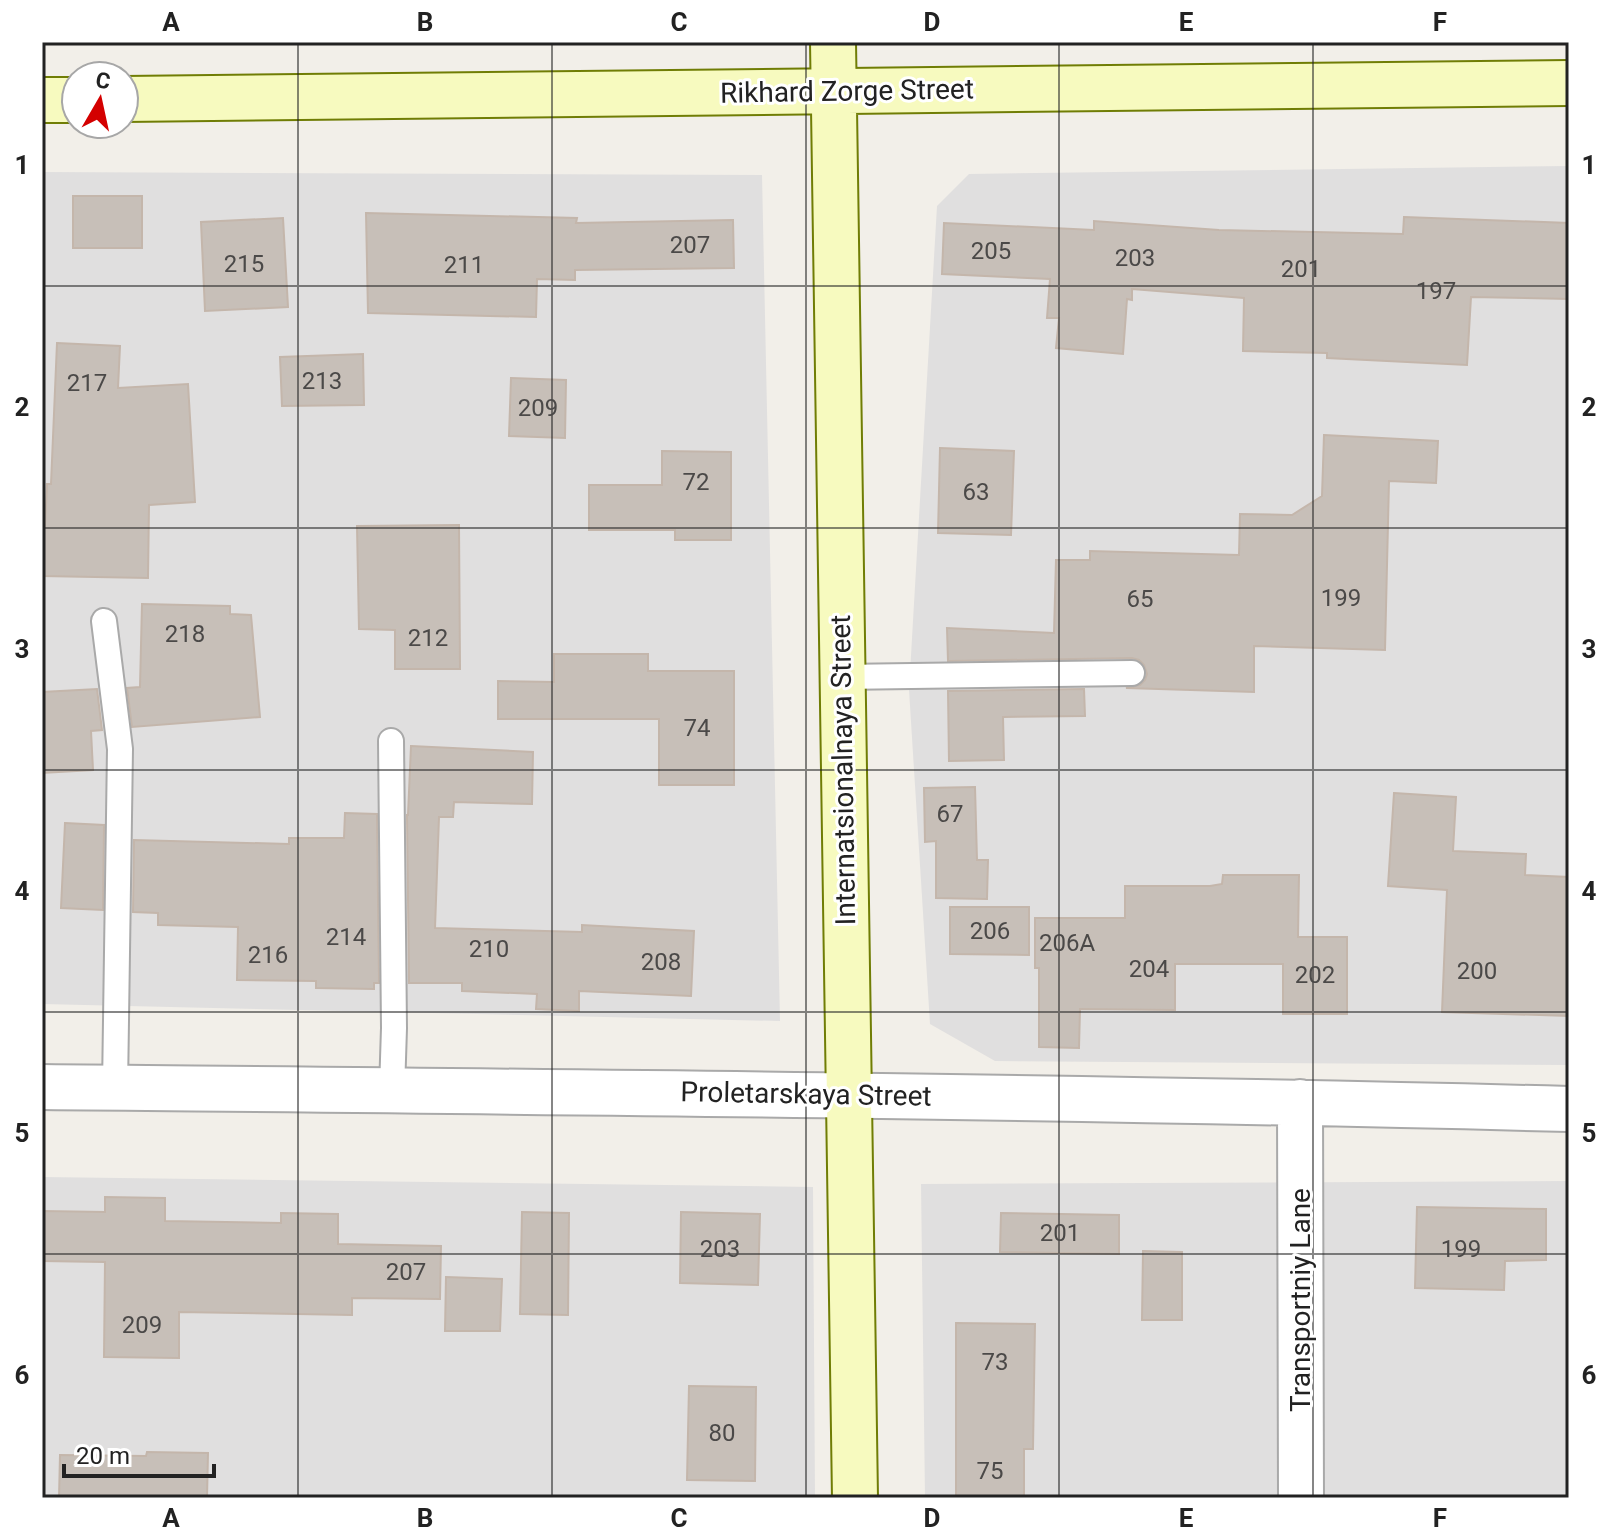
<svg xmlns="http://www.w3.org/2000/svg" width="1611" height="1540" viewBox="0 0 1611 1540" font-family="Roboto,sans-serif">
<rect width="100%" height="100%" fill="#f2efe9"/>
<path fill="#e0dfdf" d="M1569,166V1065L995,1061L930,1024L909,690L937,206L969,174Z
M42,172L762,175L780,1021L42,1004Z
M42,1177L813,1187L815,1498H42Z
M1569,1181V1498H925L921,1184Z"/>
<path fill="#c7bfb8" stroke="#c4b6ab" stroke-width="2" d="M73,196H142V248H73Z
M366,213L577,218L576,223L733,220L734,268L575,270V280L537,279L536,317L368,313Z
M1404,217L1569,223V299L1471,297L1467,365L1327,358V353L1243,351L1244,298L1132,289V300L1127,299L1123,354L1056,348L1059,318H1047L1050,279L942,274L944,223L1094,230V221L1219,230L1403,234Z
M283,218L288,307L205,311L201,222Z
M57,343L120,346L118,388L188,384L195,502L149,505L148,578L42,576V525L45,526L47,484H51Z
M363,354L364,405L282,406L280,357Z
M511,378L566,380L565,438L509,436Z
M1324,435L1438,441L1436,483L1389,481L1385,650L1254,646V692L1126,688L1140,685L1145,680L1147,674L1144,665L1139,660L1132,658L948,661L947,628L1054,633L1056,560H1090V551L1239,555L1240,514L1292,515L1322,496Z
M940,448L1014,451L1011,535L938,533Z
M662,451L731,452V540H675V530H589V485H662Z
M459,525L460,669H395V630L359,629L357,526Z
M142,604L230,606V614L251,615L260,717L132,727L127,688L140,687Z
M554,654H648V671H734V785H659V719H498V681L554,682Z
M97,689L102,730L91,731L93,770L42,773V692Z
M1084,689L1085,716L1003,717L1004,760L949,761L948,691Z
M411,746L533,752L532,804L454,802L453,817H439L435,928L582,932V925L694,931L691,996L579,991V1011L536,1009L537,994L462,991V983H409L407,815H408Z
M975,787L977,860H988L987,899L936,898V841L925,842L924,788Z
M1394,793L1456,797L1453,851L1526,854L1525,875L1569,877V1016L1442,1012L1447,890L1388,886Z
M345,813L377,814L379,983H374V989L316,988V981L237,980L238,927L158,925V913L133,912L134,840L289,844V838H344Z
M65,823L104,825L103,910L61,908Z
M1223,875H1299L1298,937H1347V1014H1283V964H1175V1010L1080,1009L1079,1048L1039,1047V968H1035V918H1125V886H1210L1222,884Z
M950,907H1029V955L950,954Z
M105,1197L165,1198V1221L281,1223V1213L338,1214V1244L441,1246L440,1299L352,1298V1315L179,1312V1358L104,1357L105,1262L42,1261V1211L105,1212Z
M1417,1207L1546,1209V1260L1505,1261L1504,1290L1415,1288Z
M522,1212L569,1213L568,1315L520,1314Z
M681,1212L760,1214L758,1285L680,1283Z
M1001,1213L1119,1215V1254L1000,1252Z
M1143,1251L1182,1252V1320H1142Z
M446,1277L502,1279L500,1331H445Z
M956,1323L1035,1324L1033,1449H1024V1498H956Z
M689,1386L756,1387L755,1481L687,1480Z
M147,1452L208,1453L207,1498H59L60,1455L146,1456Z"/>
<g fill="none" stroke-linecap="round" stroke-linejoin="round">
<g stroke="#a9a9a9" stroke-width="28">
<path id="lane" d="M104,621L120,749L115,1088
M841,677L1132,673
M391,741L394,1028L392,1090"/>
</g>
<g stroke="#a9a9a9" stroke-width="48">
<path id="street" d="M42,1087C551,1092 1060,1096 1569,1109
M1300,1102L1301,1498"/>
</g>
<g stroke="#707d05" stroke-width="48">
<path id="secondary" d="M833,42L855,1498
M124,99L1569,83
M42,100H76"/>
</g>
<use href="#lane" stroke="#fff" stroke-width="24"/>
<use href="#street" stroke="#fff" stroke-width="44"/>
<use href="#secondary" stroke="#f7fabf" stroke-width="44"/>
</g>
<path fill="none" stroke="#222" stroke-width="2" stroke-opacity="0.55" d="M298,42V1498M552,42V1498M806,42V1498M1059,42V1498M1313,42V1498M42,286H1569M42,528H1569M42,770H1569M42,1012H1569M42,1254H1569"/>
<g text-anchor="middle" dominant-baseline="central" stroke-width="6" stroke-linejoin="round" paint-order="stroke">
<g font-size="24" fill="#4b4948">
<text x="690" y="245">207</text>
<text x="991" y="251">205</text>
<text x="1135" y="258">203</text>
<text x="244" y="264">215</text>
<text x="464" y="265">211</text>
<text x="1301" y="269">201</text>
<text x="1436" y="291">197</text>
<text x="322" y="381">213</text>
<text x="87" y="383">217</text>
<text x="538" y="408">209</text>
<text x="696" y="482">72</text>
<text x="976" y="492">63</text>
<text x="1341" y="598">199</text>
<text x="1140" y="599">65</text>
<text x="185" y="634">218</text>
<text x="428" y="638">212</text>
<text x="697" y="728">74</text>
<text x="950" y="814">67</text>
<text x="990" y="931">206</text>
<text x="346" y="937">214</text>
<text x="1067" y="943">206А</text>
<text x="489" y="949">210</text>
<text x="268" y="955">216</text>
<text x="661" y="962">208</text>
<text x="1149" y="969">204</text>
<text x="1477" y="971">200</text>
<text x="1315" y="975">202</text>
<text x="1060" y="1233">201</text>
<text x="720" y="1249">203</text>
<text x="1461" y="1249">199</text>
<text x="406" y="1272">207</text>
<text x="142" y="1325">209</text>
<text x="995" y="1362">73</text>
<text x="722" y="1433">80</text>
<text x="990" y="1471">75</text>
</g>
<g font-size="28" fill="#222" stroke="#fff">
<text transform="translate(847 91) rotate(-1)">Rikhard Zorge Street</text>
<text transform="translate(843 770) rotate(-91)">Internatsionalnaya Street</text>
<text transform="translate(806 1094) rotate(1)">Proletarskaya Street</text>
<text transform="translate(1300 1300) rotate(-90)">Transportniy Lane</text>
</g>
</g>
<rect width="1611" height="1540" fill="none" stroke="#ffffff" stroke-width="88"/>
<g transform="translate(100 100) rotate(9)"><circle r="38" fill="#ffffff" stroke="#a7a7a7" stroke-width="2"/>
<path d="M0-6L14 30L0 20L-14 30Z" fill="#d40000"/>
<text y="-12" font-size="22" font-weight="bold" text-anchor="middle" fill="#222222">С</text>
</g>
<path d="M64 1464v12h150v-12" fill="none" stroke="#222222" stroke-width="4"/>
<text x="76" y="1464" font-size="24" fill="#222222" stroke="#ffffff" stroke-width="6" paint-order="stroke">20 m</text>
<rect x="44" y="44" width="1523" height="1452" fill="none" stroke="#222" stroke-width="3"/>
<g font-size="26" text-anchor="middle" font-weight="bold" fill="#222">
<text x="171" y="31">A</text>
<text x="425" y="31">B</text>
<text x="679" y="31">C</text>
<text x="932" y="31">D</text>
<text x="1186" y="31">E</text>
<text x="1440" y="31">F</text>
<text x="22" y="174">1</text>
<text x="1589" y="174">1</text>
<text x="22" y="416">2</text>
<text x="1589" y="416">2</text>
<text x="22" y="658">3</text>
<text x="1589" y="658">3</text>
<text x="22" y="900">4</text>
<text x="1589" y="900">4</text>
<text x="22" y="1142">5</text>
<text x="1589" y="1142">5</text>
<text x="22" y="1384">6</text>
<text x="1589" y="1384">6</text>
<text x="171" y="1527">A</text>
<text x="425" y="1527">B</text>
<text x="679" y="1527">C</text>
<text x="932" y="1527">D</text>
<text x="1186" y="1527">E</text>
<text x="1440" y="1527">F</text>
</g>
</svg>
